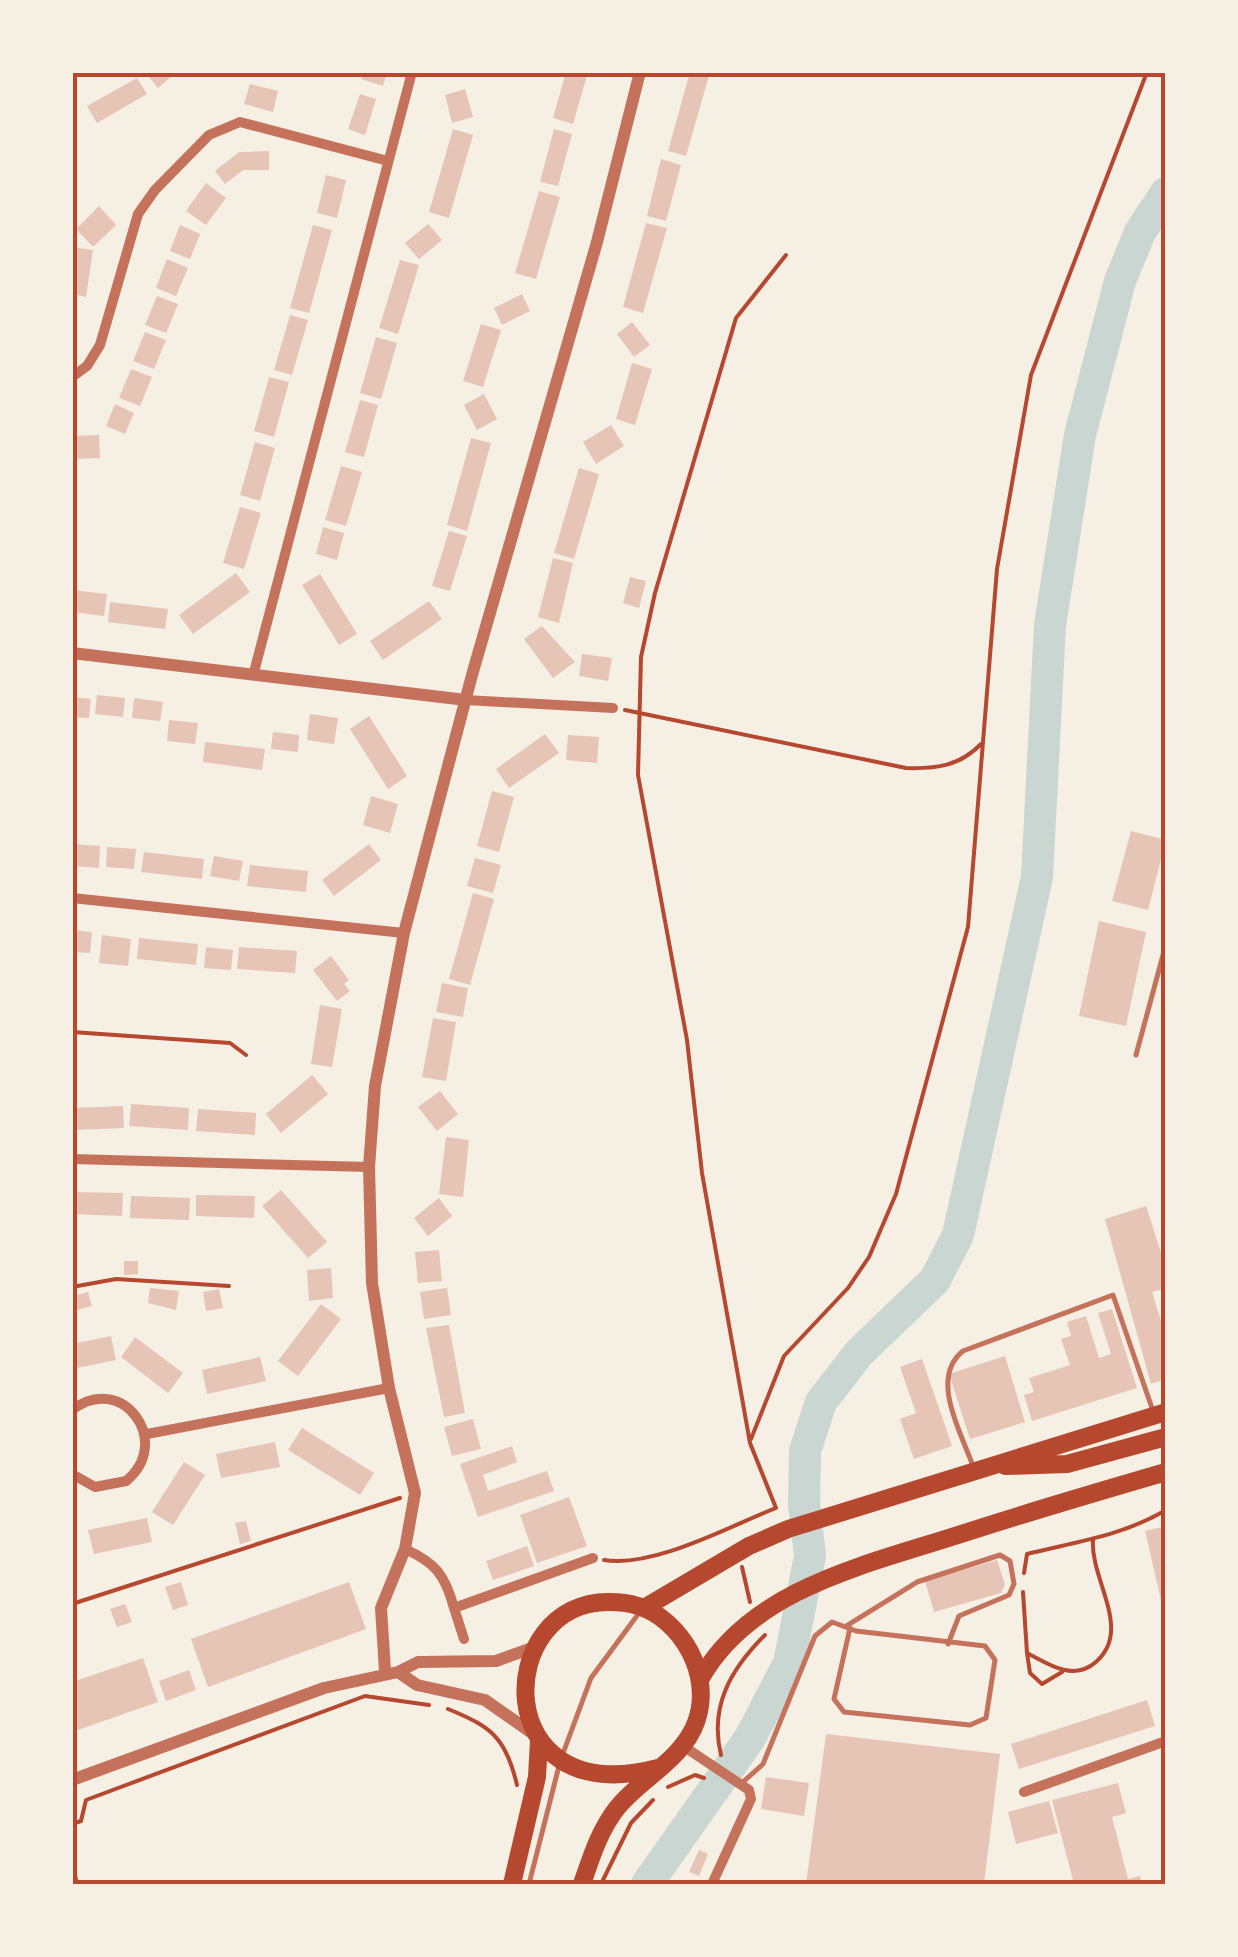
<svg xmlns="http://www.w3.org/2000/svg" width="1238" height="1957" viewBox="0 0 1238 1957" font-family="Overpass,sans-serif">
<rect width="100%" height="100%" fill="#f6efe4"/>
<g fill="none" stroke-linecap="round" stroke-linejoin="round">
<path stroke="#c9d6d2" stroke-width="32" d="M647,1884L750,1738L789,1663L810,1556L804,1504L805,1451L821,1402L859,1353L935,1280L958,1235L1037,877L1050,625L1080,435L1120,281L1140,232L1166,193"/>
</g>
<path fill="#e6c5b7" d="M145,72H177L158,88Z
M363,72H387L383,86L361,79Z
M566,72H588L573,124L553,118Z
M690,72H710L686,156L668,151Z
M137,78L147,94L97,123L87,106Z
M250,84L278,91L273,112L244,104Z
M465,89L473,117L452,123L445,95Z
M360,94L376,99L365,135L348,129Z
M453,129L473,135L449,218L429,212Z
M554,129L572,134L558,186L540,182Z
M269,151V170H243L225,184L215,171L239,152Z
M661,159L681,165L666,221L647,216Z
M326,175L346,180L337,218L317,213Z
M206,183L226,198L206,225L186,211Z
M539,191L560,197L536,279L515,273Z
M99,206L116,225L93,247L76,229Z
M646,223L667,228L643,313L623,307Z
M428,224L442,240L419,259L405,243Z
M180,225L200,234L190,259L170,251Z
M313,225L332,230L309,313L290,308Z
M72,247L93,250L86,297L72,294Z
M167,259L188,268L176,296L156,288Z
M400,260L419,265L398,334L379,328Z
M522,294L530,311L502,325L494,308Z
M157,296L178,304L166,333L145,325Z
M290,315L308,320L292,375L274,370Z
M632,322L650,345L634,357L617,334Z
M481,324L501,330L483,387L463,381Z
M145,332L166,340L154,369L133,361Z
M376,337L397,343L381,399L360,393Z
M632,363L652,369L635,425L616,419Z
M131,369L152,377L140,406L119,398Z
M269,377L289,382L274,437L254,431Z
M484,394L497,419L477,430L464,405Z
M360,400L378,405L364,457L345,452Z
M115,404L134,413L125,434L106,426Z
M611,425L624,446L596,464L583,442Z
M99,435L100,458L74,459L73,436Z
M471,438L491,443L467,531L447,525Z
M255,442L275,448L260,501L240,495Z
M341,466L362,472L346,526L325,520Z
M579,468L599,474L574,559L554,553Z
M240,507L261,513L244,569L223,563Z
M323,527L344,533L337,560L316,554Z
M449,531L467,536L450,591L432,586Z
M553,558L573,563L559,623L538,617Z
M236,573L250,592L193,634L179,615Z
M320,574L357,634L339,645L302,585Z
M630,577L646,581L639,608L623,603Z
M72,590L107,594L104,616L72,612Z
M429,601L442,619L383,660L370,641Z
M110,602L168,609L165,629L108,622Z
M542,626L575,662L553,678L524,639Z
M582,654L612,658L608,681L579,676Z
M97,695L125,698L123,717L95,714Z
M72,697L91,699L89,718L72,717Z
M134,698L163,702L160,721L132,718Z
M310,714L338,718L334,744L307,740Z
M369,716L407,776L388,789L350,729Z
M169,720L198,723L195,744L167,741Z
M273,732L299,735L298,752L271,749Z
M545,734L559,753L509,788L496,769Z
M568,735L599,737L597,763L566,760Z
M205,742L265,749L262,770L203,762Z
M492,791L514,797L499,852L477,846Z
M371,796L398,804L390,833L363,825Z
M1131,831L1166,840L1148,910L1112,901Z
M72,844L100,846L99,868L72,866Z
M369,844L381,860L334,896L322,880Z
M107,847L136,849L134,869L106,867Z
M144,852L204,859L202,879L141,872Z
M214,856L243,861L239,881L210,876Z
M475,858L501,865L493,893L467,886Z
M250,865L308,871L306,892L247,886Z
M473,893L494,899L470,985L449,979Z
M1099,921L1146,932L1126,1026L1079,1016Z
M72,930L92,932L90,953L72,952Z
M102,935L131,939L128,966L99,963Z
M139,938L198,944L196,965L137,959Z
M206,947L233,950L231,970L204,968Z
M239,947L297,951L295,973L237,969Z
M331,956L349,980L344,984L350,991L337,1001L313,970Z
M442,983L468,988L463,1017L436,1012Z
M320,1005L342,1009L332,1067L311,1064Z
M433,1018L456,1022L446,1081L422,1077Z
M312,1075L328,1094L281,1133L266,1114Z
M440,1091L458,1114L437,1131L418,1107Z
M131,1104L189,1108L188,1130L129,1126Z
M123,1106L124,1128L72,1130V1108Z
M198,1109L256,1113L255,1135L196,1131Z
M446,1137L469,1140L463,1197L439,1194Z
M281,1190L327,1242L308,1258L262,1206Z
M72,1192L123,1193L122,1216L72,1214Z
M196,1195L255,1196L254,1218L196,1216Z
M131,1196L190,1198L189,1220L130,1218Z
M439,1198L452,1216L428,1236L414,1218Z
M1146,1206L1166,1268V1288L1152,1292L1166,1337V1379L1151,1384L1105,1219Z
M439,1250L442,1281L418,1283L415,1252Z
M124,1261H138V1274L124,1275Z
M331,1268L333,1298L309,1301L307,1270Z
M150,1288L179,1291L176,1310L148,1303Z
M447,1288L451,1315L424,1319L420,1292Z
M219,1289L223,1308L206,1311L203,1292Z
M88,1292L92,1306L77,1310L73,1296Z
M321,1304L341,1319L298,1376L278,1361Z
M1112,1309L1137,1388L1032,1421L1024,1395L1034,1392L1029,1378L1070,1365L1061,1339L1071,1336L1067,1322L1086,1316L1099,1358L1111,1354L1098,1313Z
M449,1325L465,1413L444,1417L426,1328Z
M111,1336L116,1360L72,1369V1344Z
M135,1337L183,1373L168,1393L121,1357Z
M1005,1356L1025,1422L970,1439L949,1374Z
M260,1357L266,1381L207,1394L202,1370Z
M922,1359L952,1446L914,1459L900,1419L916,1413L900,1367Z
M473,1419L481,1449L452,1456L444,1427Z
M302,1428L374,1473L360,1495L288,1450Z
M275,1442L280,1467L221,1478L216,1454Z
M512,1446L517,1462L483,1475L488,1491L547,1471L554,1491L478,1517L460,1464Z
M184,1462L205,1475L173,1525L152,1512Z
M569,1497L587,1546L537,1563L520,1515Z
M147,1518L152,1542L94,1554L88,1530Z
M246,1521L251,1541L240,1544L235,1523Z
M1166,1526V1613H1164L1145,1531Z
M527,1546L534,1566L493,1580L486,1561Z
M997,1560L1005,1584L1001,1593L934,1612L925,1581Z
M181,1582L188,1605L173,1610L165,1587Z
M349,1582L366,1629L208,1687L191,1639Z
M125,1604L132,1622L117,1627L110,1609Z
M143,1658L158,1702L72,1732V1682Z
M189,1670L196,1690L166,1701L159,1681Z
M1147,1700L1155,1726L1019,1769L1011,1744Z
M826,1734L1000,1754L984,1884H806Z
M766,1777L809,1783L804,1816L761,1809Z
M1118,1783L1126,1813L1112,1817L1128,1879L1140,1876L1142,1884H1074L1052,1800Z
M1049,1801L1058,1833L1016,1844L1008,1812Z
M699,1850L708,1854L699,1876L689,1872Z"/>
<g fill="none" stroke-linecap="round" stroke-linejoin="round">
<path stroke="#b5482f" stroke-width="4" d="M625,710L906,768C936,769 960,766 981,744
M72,1032L230,1043L246,1055
M72,1287L116,1279L229,1286
M751,1439L784,1356L848,1288L869,1257L896,1194L968,927L997,569L1031,375L1147,72
M604,1560C654,1568 730,1526 776,1508L750,1443L702,1173L687,1040L638,775L641,657L655,593L736,318L786,255
M742,1567L750,1602
M1024,1573L1027,1554C1075,1542 1122,1536 1166,1510
M1023,1592L1027,1653C1047,1663 1070,1680 1092,1665C1136,1633 1090,1581 1093,1540
M72,1604L400,1498
M1027,1653L1030,1673L1042,1684L1062,1672
M448,1709C492,1727 506,1738 517,1785
M721,1755C709,1706 731,1669 765,1635
M668,1787L695,1775L704,1778
M72,1824L81,1821L86,1800L365,1696L429,1705
M603,1880L631,1823L653,1800"/>
<path stroke="#c5725c" stroke-width="5" d="M1136,1055L1166,944
M973,1466C961,1432 929,1378 963,1351L1113,1295L1153,1411
M846,1626L917,1582L1000,1555L1010,1561L1014,1584L1009,1595L959,1616L948,1644
M562,1756L591,1678L639,1613
M743,1782L763,1764L815,1636L832,1622L856,1631L985,1646L995,1660L986,1718L970,1725L844,1712L834,1699L850,1628
M72,1866L77,1884
M529,1884L559,1766"/>
<path stroke="#c5725c" stroke-width="10" d="M72,377L87,366L100,345L138,214L155,190L209,135L240,122L388,161
M254,672L412,72
M466,700L613,708
M72,898L404,933
M72,1159L369,1167
M72,1410C122,1371 174,1442 126,1481L95,1487L72,1474
M147,1434L389,1388
M405,1549C436,1563 445,1575 454,1608L593,1558
M454,1608L464,1639
M683,1746L749,1790L751,1799L712,1884
M1024,1792L1166,1741"/>
<path stroke="#c5725c" stroke-width="12" d="M72,653L466,700
M385,1671L381,1608L405,1549L415,1493L389,1388L372,1283L369,1167L375,1086L404,933L472,675L597,242L640,72
M398,1672L417,1685L485,1700L532,1733
M72,1780L324,1688L398,1672L418,1662L496,1661L535,1647"/>
<path stroke="#b5482f" stroke-width="18" d="M1005,1466L1067,1464L1166,1437
M644,1608L749,1546L788,1529L1166,1412
M701,1678C752,1588 869,1564 961,1534C1029,1512 1097,1492 1166,1472
M512,1884L537,1777L539,1741
M582,1884C591,1858 599,1831 617,1808C636,1784 665,1769 683,1745C716,1704 700,1646 660,1617C645,1606 628,1602 610,1602C493,1600 487,1813 658,1768"/>
</g>
<rect width="1238" height="1957" fill="none" stroke="#f6efe4" stroke-width="150"/>
<rect x="75" y="75" width="1088" height="1807" fill="none" stroke="#b5482f" stroke-width="4"/>
</svg>
